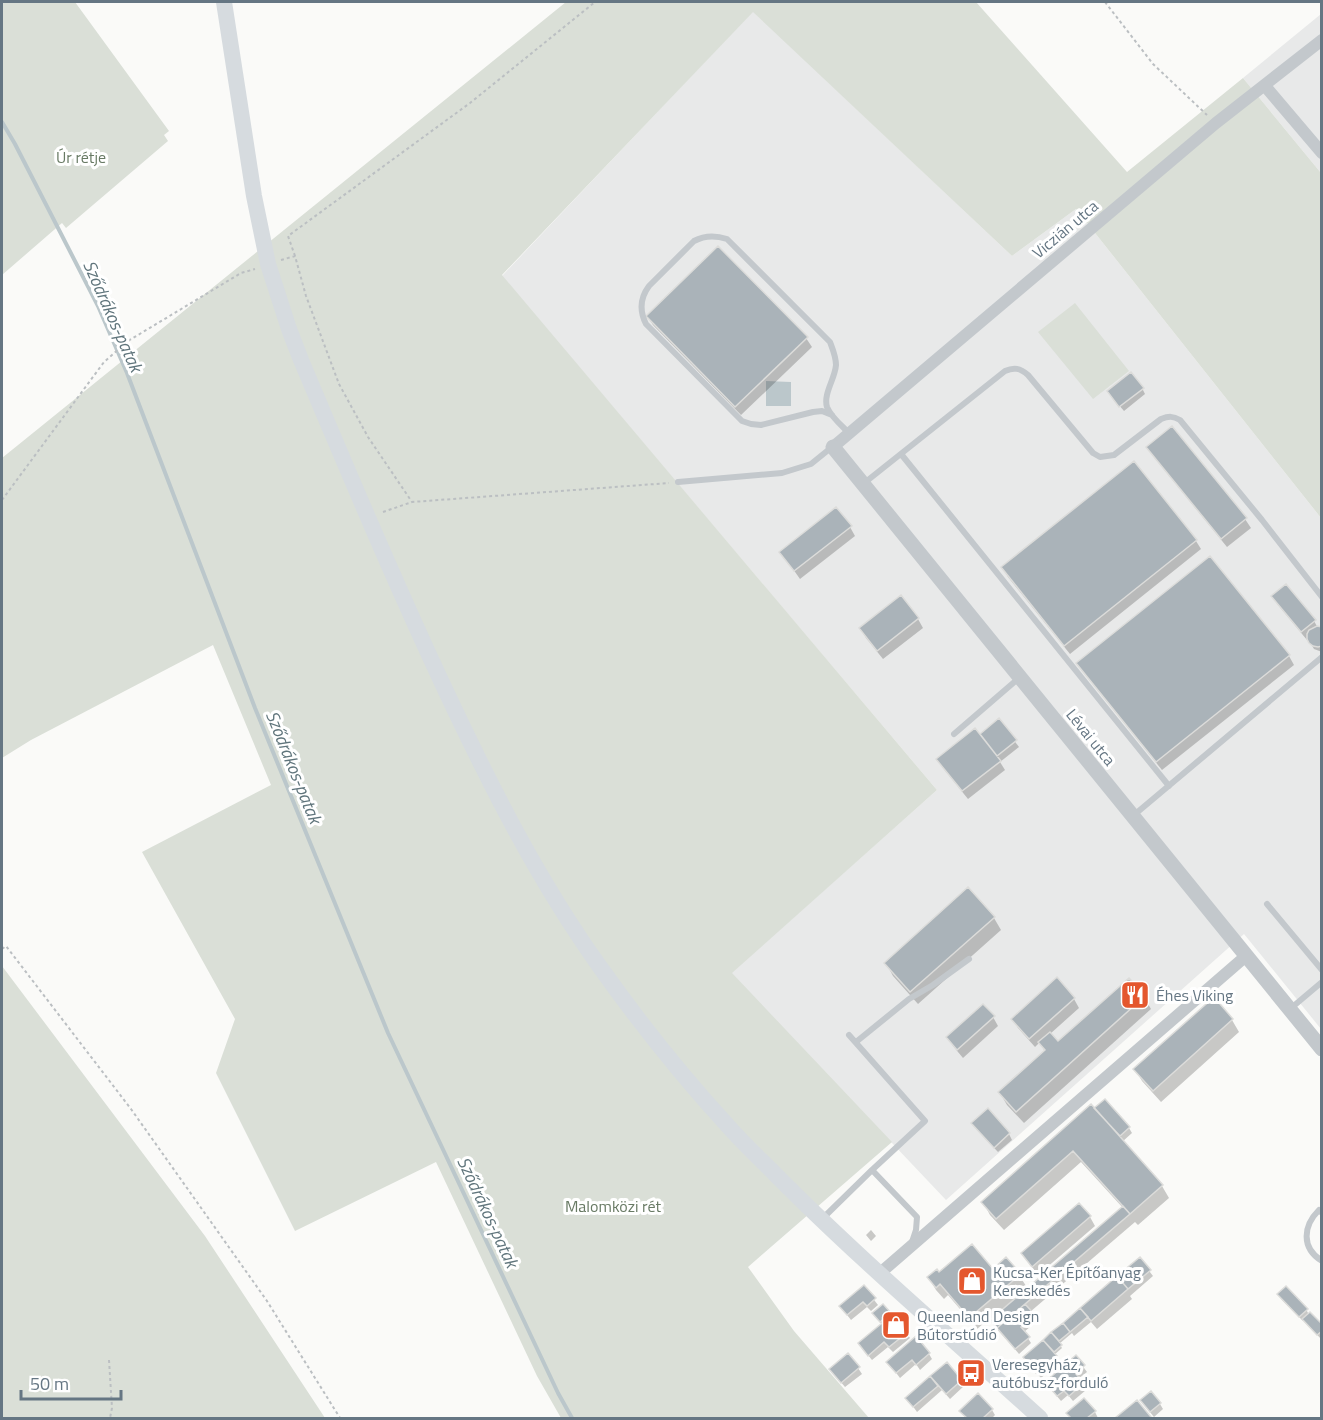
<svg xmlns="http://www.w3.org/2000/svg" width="1323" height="1420" viewBox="0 0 1323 1420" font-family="'Titillium Web',sans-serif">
<rect width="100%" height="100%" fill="#fafaf8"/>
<path fill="#e8e9e9" d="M753,11L1012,256L1076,209L1321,518V1029L1244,934L946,1200L731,973L937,790L502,276Z
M1321,14V173L1243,78Z"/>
<path fill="#dadfd7" d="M2,2H75L169,131L164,135L168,141L66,228L62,223L2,275Z
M566,2H976L1127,172L1243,78L1321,173V518L1076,209L1012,256L753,12L502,275L937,790L732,973L892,1142L748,1267L794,1331L869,1418H561L537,1376L436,1162L295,1231L216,1073L235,1019L142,852L271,785L213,645L31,740L2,758V458Z
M1075,303L1129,371L1093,399L1038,332Z
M2,966L205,1236L325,1418H2Z"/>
<path fill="#bbc7cb" d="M766,381L791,382V406H766Z"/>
<path fill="#0003" d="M648,317L806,338L812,347L741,415L653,325Z
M1142,388L1145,394L1124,411L1112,397Z
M1153,456L1245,519L1251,528L1227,547Z
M850,527L855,536L800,579L781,552Z
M1196,541L1201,549L1070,654L1008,577L1003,568Z
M1273,596L1314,621L1318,628L1322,629V652L1314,649L1308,639L1307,640L1278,605Z
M918,619L923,628L883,659L866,638L861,629Z
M1289,656L1294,665L1162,770L1083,672L1078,664Z
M999,720L1019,747L1000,762L1005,770L968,799L943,768L938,759L979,736Z
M994,918L1001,930L918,1004L893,976L886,963Z
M1129,980L1144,997L1151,1009L1024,1123L1007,1105L1000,1093L1045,1052L1040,1042L1035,1047L1018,1028L1013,1019L1074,999L1079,1008L1050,1034L1058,1043Z
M1213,999L1232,1020L1239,1032L1161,1102L1142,1081L1135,1069Z
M993,1017L998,1026L963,1058L953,1046L948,1037Z
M1091,1106L1129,1128L1132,1133L1122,1142L1162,1186L1169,1198L1138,1225L1135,1222L1030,1312L1037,1321L1024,1332L1031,1343L1019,1354L997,1329L990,1318L977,1329L948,1295L944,1299L936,1290L929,1278L939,1274L993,1271L1019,1275L1028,1289L1123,1208L1081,1162L1004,1230L990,1215L983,1202Z
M976,1129L1009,1134L1012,1140L998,1152Z
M1079,1205L1090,1217L1095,1226L1038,1275L1028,1262L1022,1253Z
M871,1230L876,1236L871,1241L866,1235Z
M1140,1259L1153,1276L1130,1296L1132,1299L1097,1329L1091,1322L1074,1336L1072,1333L1059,1344L1062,1348L1054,1355L1059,1362L1041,1378L1028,1363L1048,1345L1045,1340Z
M864,1287L878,1305L871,1311L867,1307L851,1320L844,1311Z
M1279,1295L1306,1309L1309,1315L1322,1326V1339H1321L1308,1325L1305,1320L1303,1321L1282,1300Z
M874,1314H889L906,1333L910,1338L893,1352L888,1347L872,1360L863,1349L882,1325Z
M929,1354L932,1359L920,1370L916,1364L900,1378L888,1362Z
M1076,1357L1087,1372L1078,1379L1086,1390L1073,1401L1068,1395L1061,1401L1050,1388Z
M947,1364L964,1386L950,1399L942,1390L917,1412L907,1398Z
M858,1368L862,1374L845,1387L834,1374Z
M1160,1404L1163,1409L1154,1417L1145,1406Z
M992,1410L995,1415L992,1418H966L961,1411Z
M1095,1412L1098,1418H1071L1068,1413Z"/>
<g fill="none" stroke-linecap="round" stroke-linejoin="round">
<path stroke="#bbc7cb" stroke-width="4" d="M2,122L15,144L98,306L127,373L255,708L388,1033L558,1393L572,1418"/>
</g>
<path fill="#aab3b9" stroke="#dcdcda" stroke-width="1.5" d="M718,246L808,337L735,407L646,316Z
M1131,372L1144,388L1119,407L1107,391Z
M1172,426L1247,518L1221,539L1146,447Z
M1134,461L1197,540L1064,646L1001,567Z
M836,507L852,526L794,571L779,552Z
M1210,556L1290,655L1156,762L1076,663Z
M1286,584L1316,620L1301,632L1271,596Z
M901,595L919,618L877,651L859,628Z
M1317,626L1322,627V646L1318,647L1313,646L1309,643L1307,639V634L1309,630Z
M999,718L1017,740L997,756L980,734Z
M975,728L1001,761L962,791L936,759Z
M968,887L995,917L910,992L884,963Z
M1057,977L1075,998L1029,1039L1011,1019Z
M1129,978L1145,996L1016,1112L998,1092L1045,1050L1038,1042L1050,1032L1058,1041Z
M1214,997L1233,1019L1153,1091L1133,1069Z
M983,1004L995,1016L957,1050L946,1037Z
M1105,1099L1130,1127L1120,1136L1094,1108Z
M1091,1104L1163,1185L1130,1214L1073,1151L996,1219L981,1202Z
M988,1108L1010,1133L994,1148L971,1123Z
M1079,1203L1091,1216L1032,1267L1021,1253Z
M1123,1206L1130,1214L997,1328L990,1320Z
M972,1244L993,1269L1006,1257L1021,1274L969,1318L940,1284L936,1288L927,1277L937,1269L939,1272Z
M1140,1257L1151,1270L1128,1289L1117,1276Z
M1117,1276L1128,1289L1091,1321L1080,1308Z
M864,1285L876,1298L867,1306L863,1302L847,1315L839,1306Z
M1286,1286L1308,1309L1299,1317L1277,1294Z
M883,1304L891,1313L880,1322L872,1313Z
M1025,1304L1035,1315L1021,1327L1030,1337L1015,1349L997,1328Z
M1080,1308L1088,1317L1070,1332L1063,1323Z
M1310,1312L1322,1324V1331L1317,1335L1302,1319Z
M893,1314L908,1332L889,1347L884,1342L868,1356L858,1343Z
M1063,1323L1070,1332L1059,1341L1051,1332Z
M1051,1332L1062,1345L1054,1352L1043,1340Z
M916,1336L930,1353L916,1365L912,1360L896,1373L886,1362Z
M1043,1340L1057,1356L1036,1373L1023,1357Z
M848,1353L860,1367L841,1383L829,1369Z
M1076,1355L1085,1365L1076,1374L1084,1383L1069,1396L1064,1391L1057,1396L1045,1382Z
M947,1362L962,1380L946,1394L930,1376Z
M930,1376L938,1386L913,1407L905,1398Z
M1151,1391L1161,1403L1150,1412L1140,1400Z
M978,1393L993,1409L983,1418H967L959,1411Z
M1084,1398L1096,1411L1087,1418H1071L1066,1413Z
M1137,1400L1151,1417L1149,1418H1115Z"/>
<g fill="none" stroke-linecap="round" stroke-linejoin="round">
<path stroke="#bbbfc2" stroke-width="2" stroke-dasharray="3 3" stroke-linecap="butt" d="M1105,2L1153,64L1207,115
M295,256L288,236L470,103L595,2
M281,260L295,256L306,296L339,384L368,437L412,502
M2,500L104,362L128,341L241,273L255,269
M383,512L412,502L669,483
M2,949L6,946L131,1109L267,1301L340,1418
M109,1360L112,1408L110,1418"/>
<path stroke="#c3c8cc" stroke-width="6" d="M832,415L822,411L813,412L761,425L751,424L742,421L646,324C639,310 640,298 649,286L694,241C705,235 715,235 727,239L830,342C833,350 836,357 836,365C835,379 823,394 827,407C831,417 842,426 849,433
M901,454L1169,786
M678,482L782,473L811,464L832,447
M863,484L1005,371C1014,367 1020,368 1028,375L1093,453L1100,457L1114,455L1161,419C1169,416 1173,416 1180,420L1262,520L1322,597
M954,734L1019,678
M1134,815L1322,657
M1267,904L1322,970
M1290,1009L1322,982
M849,1035L925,1121L872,1170
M856,1042L909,999L933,985L969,959
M1322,1213L1319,1210C1303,1226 1301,1248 1322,1261
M823,1218L872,1170L917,1217L916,1230L912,1242"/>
<path stroke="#c3c8cc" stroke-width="12" d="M1265,86L1322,153
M833,447L1216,123L1322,40
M879,1274L1246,956"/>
<path stroke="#c3c8cc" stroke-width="15" d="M833,447L1322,1049"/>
<path stroke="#d6dbdf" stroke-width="16" d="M224,2L254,196L268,264L289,329L301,360C347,469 393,578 443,685C489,783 537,879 600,967C639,1022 682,1076 728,1126C742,1142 758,1157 774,1173C859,1259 951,1337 1040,1418"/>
</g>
<defs>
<g id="restaurant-square" transform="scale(1.5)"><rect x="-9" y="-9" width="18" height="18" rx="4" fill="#e4572e" stroke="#fff"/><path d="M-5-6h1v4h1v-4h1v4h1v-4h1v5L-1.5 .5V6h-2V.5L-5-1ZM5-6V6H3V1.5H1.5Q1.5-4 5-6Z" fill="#fff"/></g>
<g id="shop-square" transform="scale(1.5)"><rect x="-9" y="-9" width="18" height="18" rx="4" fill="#e4572e" stroke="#fff"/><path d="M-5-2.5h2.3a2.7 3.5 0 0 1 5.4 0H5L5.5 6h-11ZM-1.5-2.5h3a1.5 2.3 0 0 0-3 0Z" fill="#fff"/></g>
<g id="bus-square" transform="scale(1.5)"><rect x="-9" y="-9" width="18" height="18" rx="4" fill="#e4572e" stroke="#fff"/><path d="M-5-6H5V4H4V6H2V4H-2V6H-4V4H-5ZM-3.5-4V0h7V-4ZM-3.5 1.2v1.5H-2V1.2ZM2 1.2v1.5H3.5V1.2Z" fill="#fff"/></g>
</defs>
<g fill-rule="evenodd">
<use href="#restaurant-square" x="1135" y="995"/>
<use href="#shop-square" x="972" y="1281"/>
<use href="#shop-square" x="896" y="1325"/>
<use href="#bus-square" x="971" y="1373"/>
</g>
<g text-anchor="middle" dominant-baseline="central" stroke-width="6" stroke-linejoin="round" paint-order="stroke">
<g font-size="16" fill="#687a64" stroke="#fff">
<text x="81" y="157">Úr rétje</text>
<text x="613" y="1206">Malomközi rét</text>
</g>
<g font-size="16" fill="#657683" stroke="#fff">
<text transform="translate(1065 229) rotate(-40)">Viczián utca</text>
<text transform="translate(1091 737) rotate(51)">Lévai utca</text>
</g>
<g font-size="16" fill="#657683" stroke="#fff" text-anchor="start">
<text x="1156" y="995">Éhes Viking</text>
<text x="993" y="1272">Kucsa-Ker Építőanyag<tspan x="993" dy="18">Kereskedés</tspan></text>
<text x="917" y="1316">Queenland Design<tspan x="917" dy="18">Bútorstúdió</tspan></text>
<text x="992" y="1364">Veresegyház,<tspan x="992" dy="18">autóbusz-forduló</tspan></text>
</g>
<g font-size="18" font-style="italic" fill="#60757c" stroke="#fff">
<text transform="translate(113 316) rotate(66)">Sződrákos-patak</text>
<text transform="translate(294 767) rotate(68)">Sződrákos-patak</text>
<text transform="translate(488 1212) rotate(65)">Sződrákos-patak</text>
</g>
</g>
<rect width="1323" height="1420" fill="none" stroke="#657683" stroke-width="6"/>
<path d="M21 1390v9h100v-9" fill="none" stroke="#657683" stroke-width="3"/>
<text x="30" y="1390" font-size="18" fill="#657683" stroke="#ffffff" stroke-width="4.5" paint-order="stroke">50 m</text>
</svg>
